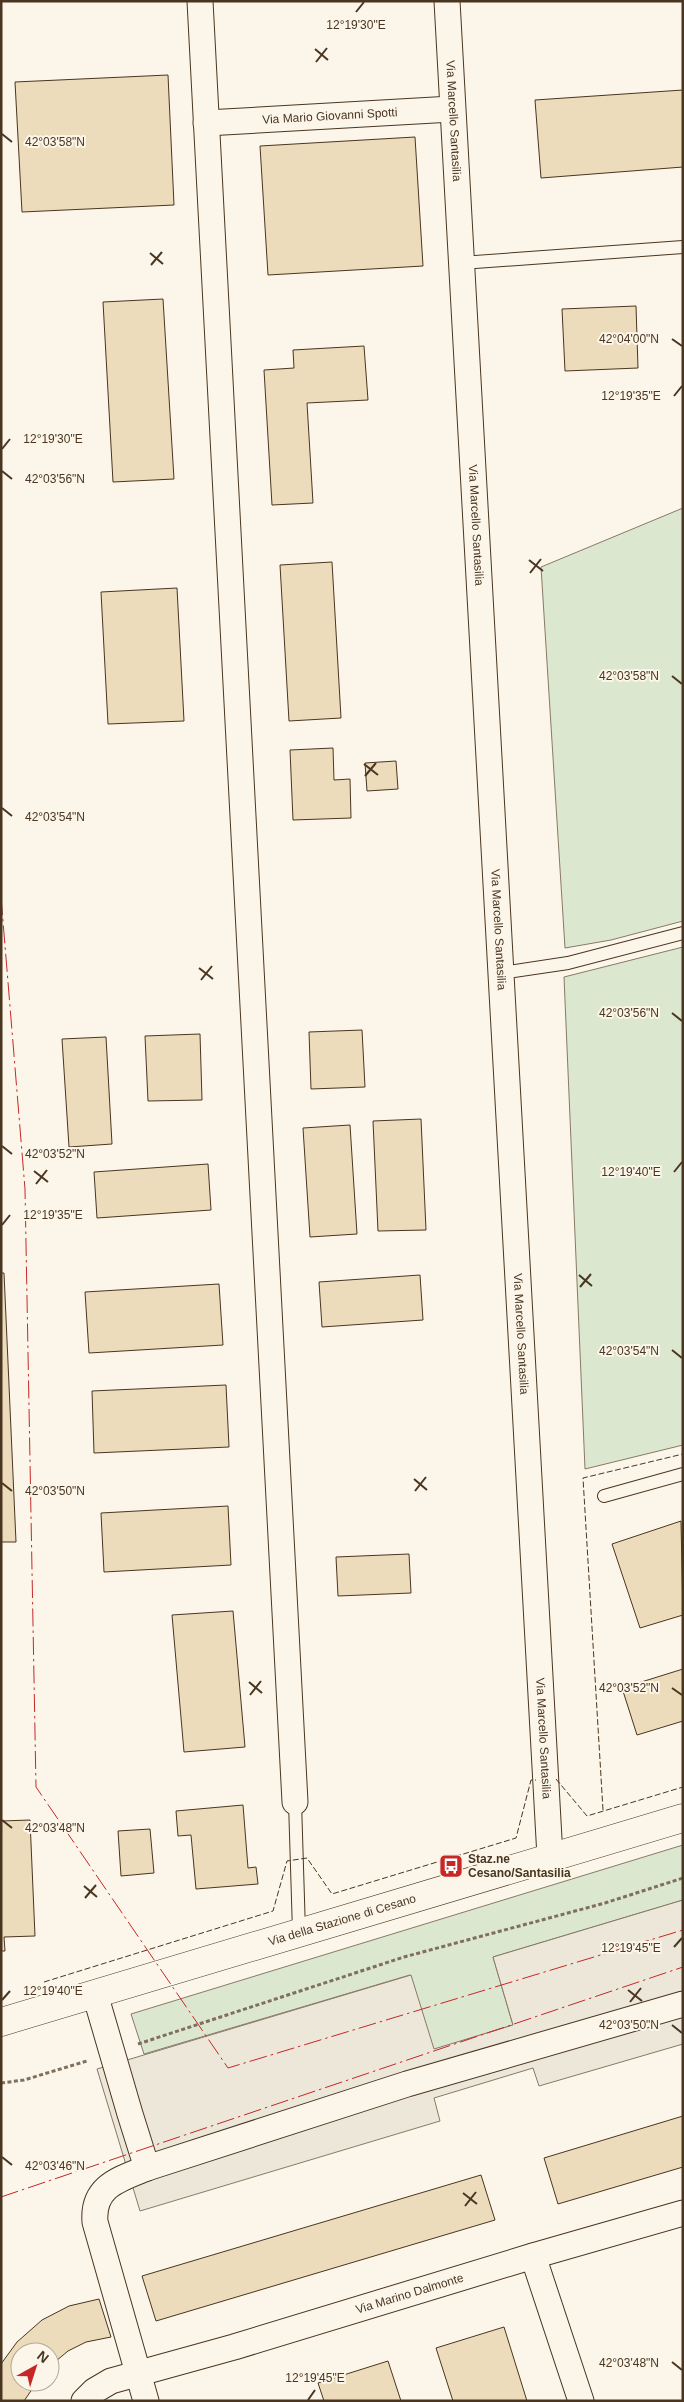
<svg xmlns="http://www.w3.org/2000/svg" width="684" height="2402" viewBox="0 0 684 2402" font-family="Arial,sans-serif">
<rect width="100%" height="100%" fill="#fbf6e9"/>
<path fill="#dce7d0" stroke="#887966" d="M683,508V921L611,940L565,948L541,567Z
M683,947V1445L585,1469L564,977Z
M683,1845V1900L493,1957L513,2025L433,2050L410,1975L144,2054L131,2014Z"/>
<path fill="#ede7d9" stroke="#887966" d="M683,1900V2044L539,2086L533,2068L434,2098L440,2121L140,2211L97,2069L411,1975L434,2049L513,2025L493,1957Z"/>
<path fill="#ecdcbc" stroke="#4a3520" d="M168,75L174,205L22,212L15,82Z
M683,90V167L541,178L535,100Z
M415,137L423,266L268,275L260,146Z
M163,299L174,479L113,482L103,302Z
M636,306L638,368L565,371L562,309Z
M364,346L368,400L307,403L313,503L272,505L264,370L294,368L293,350Z
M332,562L341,718L289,721L280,565Z
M177,588L184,721L108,724L101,592Z
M333,748L334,780L350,779L351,818L293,820L290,750Z
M396,761L398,789L367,791L365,763Z
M362,1030L365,1087L311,1089L309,1032Z
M200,1034L202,1100L148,1101L145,1036Z
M106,1037L112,1144L69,1147L62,1039Z
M421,1119L426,1230L378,1231L373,1121Z
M350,1125L357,1234L310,1237L303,1128Z
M208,1164L211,1210L97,1218L94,1172Z
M1,1273H4L16,1542H1Z
M420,1275L423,1320L322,1327L319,1282Z
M219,1284L223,1345L89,1353L85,1292Z
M226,1385L229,1447L94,1453L92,1391Z
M228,1506L231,1565L104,1572L101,1513Z
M681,1521L683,1615L640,1628L612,1544Z
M409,1554L411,1593L338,1596L336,1557Z
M233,1611L245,1747L184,1752L172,1615Z
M683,1669V1721L637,1735L622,1688Z
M243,1805L248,1868L256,1867L258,1884L196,1889L191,1835L178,1836L176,1811Z
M30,1820L35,1936L4,1937L5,1951H1V1821Z
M150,1829L154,1873L121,1876L118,1831Z
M683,2116V2167L558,2204L544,2158Z
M481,2175L495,2220L156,2321L142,2276Z
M99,2299L111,2337L86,2342L68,2351L50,2366V2352H20V2382H37L24,2401H1V2364L17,2342L42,2320L69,2306Z
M504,2327L527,2401H453L436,2348Z
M388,2361L401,2401H324L318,2383Z"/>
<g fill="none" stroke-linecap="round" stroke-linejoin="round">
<g stroke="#4a3520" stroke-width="14">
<path id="lane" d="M461,263L683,247
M501,973L568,963L683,933
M604,1496L683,1474
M295,1802L299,1932"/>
</g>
<g stroke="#4a3520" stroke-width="27">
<g id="street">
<path d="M200,1L295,1802"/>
<path id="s1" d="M447,1L550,1857"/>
<path id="s2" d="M206,123L452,109"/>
<path d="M95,1994L130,2114L147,2168"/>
<path d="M533,2256L581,2401"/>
<path id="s3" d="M84,2401L94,2391L111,2381L234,2347L533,2256L683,2213"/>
<path d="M146,2401L95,2222C92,2186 120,2179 147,2168L407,2084L683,2004"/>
</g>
</g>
<g stroke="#4a3520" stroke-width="29">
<g id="secondary">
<path id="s4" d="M1,2022L683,1818"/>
</g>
</g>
<path stroke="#7f6f5c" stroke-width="3" stroke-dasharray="4 2.5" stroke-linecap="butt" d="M138,2044L404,1957L605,1903L683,1878
M1,2083L24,2080L87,2061"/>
<use href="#lane" stroke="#fbf6e9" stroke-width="12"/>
<use href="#street" stroke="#fbf6e9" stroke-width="25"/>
<use href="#secondary" stroke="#fbf6e9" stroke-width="28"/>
<path stroke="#4a3520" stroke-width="1" stroke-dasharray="6 2.5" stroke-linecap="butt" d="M556,1779L587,1816L683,1787
M603,1810L583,1478L683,1454
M44,1982L273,1911L287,1861L307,1858L332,1894L516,1838L531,1780H536"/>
<path stroke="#c62828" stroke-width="1" stroke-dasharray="18 4 2.5 4" stroke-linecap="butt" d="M1,897L25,1189L36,1787L228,2068L683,1930
M1,2197L683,1967"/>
</g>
<path fill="none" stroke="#4a3520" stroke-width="2" d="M356,12L364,2M315,49L328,60M316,62L327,48M2,134L12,142M150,253L163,264M151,265L162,252M672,339L682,346M674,396L682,386M2,449L10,439M2,471L12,479M529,560L543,571M530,573L541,559M672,676L682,684M364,764L378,775M365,776L376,763M2,808L12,816M199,968L213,979M201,980L212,966M672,1013L682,1021M2,1146L12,1154M34,1171L48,1182M674,1172L682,1162M36,1184L47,1170M2,1225L10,1215M579,1275L592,1286M580,1287L591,1274M672,1350L682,1358M414,1479L427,1490M2,1483L12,1491M415,1491L426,1477M249,1682L262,1693M672,1688L682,1695M250,1695L261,1681M2,1820L12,1828M84,1886L97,1897M85,1898L96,1885M674,1947L682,1938M628,1990L642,2001M2,2000L10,1991M630,2002L641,1988M672,2025L682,2033M2,2157L12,2165M463,2193L477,2204M465,2206L476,2192M672,2362L682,2370M308,2400L315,2390"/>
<defs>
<g id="bus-square" transform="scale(1.25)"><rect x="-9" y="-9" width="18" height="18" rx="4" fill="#c62828" stroke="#fbf6e9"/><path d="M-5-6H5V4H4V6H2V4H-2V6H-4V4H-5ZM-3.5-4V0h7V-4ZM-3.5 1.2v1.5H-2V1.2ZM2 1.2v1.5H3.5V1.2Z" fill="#fff"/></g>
</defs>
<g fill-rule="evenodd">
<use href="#bus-square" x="451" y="1866"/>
</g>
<g text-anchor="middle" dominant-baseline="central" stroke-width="4" stroke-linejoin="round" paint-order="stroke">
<g font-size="12" fill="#4a3520" stroke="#fbf6e9">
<text stroke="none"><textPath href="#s2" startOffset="124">Via Mario Giovanni Spotti</textPath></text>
<text stroke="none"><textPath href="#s1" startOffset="120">Via Marcello Santasilia</textPath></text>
<text stroke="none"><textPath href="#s1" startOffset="525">Via Marcello Santasilia</textPath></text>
<text stroke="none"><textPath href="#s1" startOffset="930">Via Marcello Santasilia</textPath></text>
<text stroke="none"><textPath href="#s1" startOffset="1335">Via Marcello Santasilia</textPath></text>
<text stroke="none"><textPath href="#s1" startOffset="1740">Via Marcello Santasilia</textPath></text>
<text stroke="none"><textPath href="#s4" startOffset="356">Via della Stazione di Cesano</textPath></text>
<text stroke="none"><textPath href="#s3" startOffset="345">Via Marino Dalmonte</textPath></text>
</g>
<g font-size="12" font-weight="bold" fill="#4a3520" stroke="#fbf6e9" text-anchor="start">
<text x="468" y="1859">Staz.ne<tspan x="468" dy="14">Cesano/Santasilia</tspan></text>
</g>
</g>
<g font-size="12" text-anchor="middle" fill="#4a3520" stroke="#fbf6e9" stroke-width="4" stroke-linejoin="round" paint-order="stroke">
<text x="356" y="29">12°19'30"E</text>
<text x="55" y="146">42°03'58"N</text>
<text x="629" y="343">42°04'00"N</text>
<text x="631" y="400">12°19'35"E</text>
<text x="53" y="443">12°19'30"E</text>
<text x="55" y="483">42°03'56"N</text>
<text x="629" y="680">42°03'58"N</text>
<text x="55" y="821">42°03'54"N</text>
<text x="629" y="1017">42°03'56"N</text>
<text x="55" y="1158">42°03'52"N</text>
<text x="631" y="1176">12°19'40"E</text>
<text x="53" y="1219">12°19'35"E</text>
<text x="629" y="1355">42°03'54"N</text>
<text x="55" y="1495">42°03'50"N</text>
<text x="629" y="1692">42°03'52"N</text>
<text x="55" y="1832">42°03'48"N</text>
<text x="631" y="1952">12°19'45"E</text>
<text x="53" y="1995">12°19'40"E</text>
<text x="629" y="2029">42°03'50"N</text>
<text x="55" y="2170">42°03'46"N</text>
<text x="629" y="2367">42°03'48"N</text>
<text x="315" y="2382">12°19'45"E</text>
</g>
<rect width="684" height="2402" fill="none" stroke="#4a3520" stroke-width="5"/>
<g transform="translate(35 2367) rotate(39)"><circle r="24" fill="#fbf6e9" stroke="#b4a999"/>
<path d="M0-4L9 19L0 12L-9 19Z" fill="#c62828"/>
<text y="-8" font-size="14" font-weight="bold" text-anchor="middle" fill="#4a3520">N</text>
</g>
</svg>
